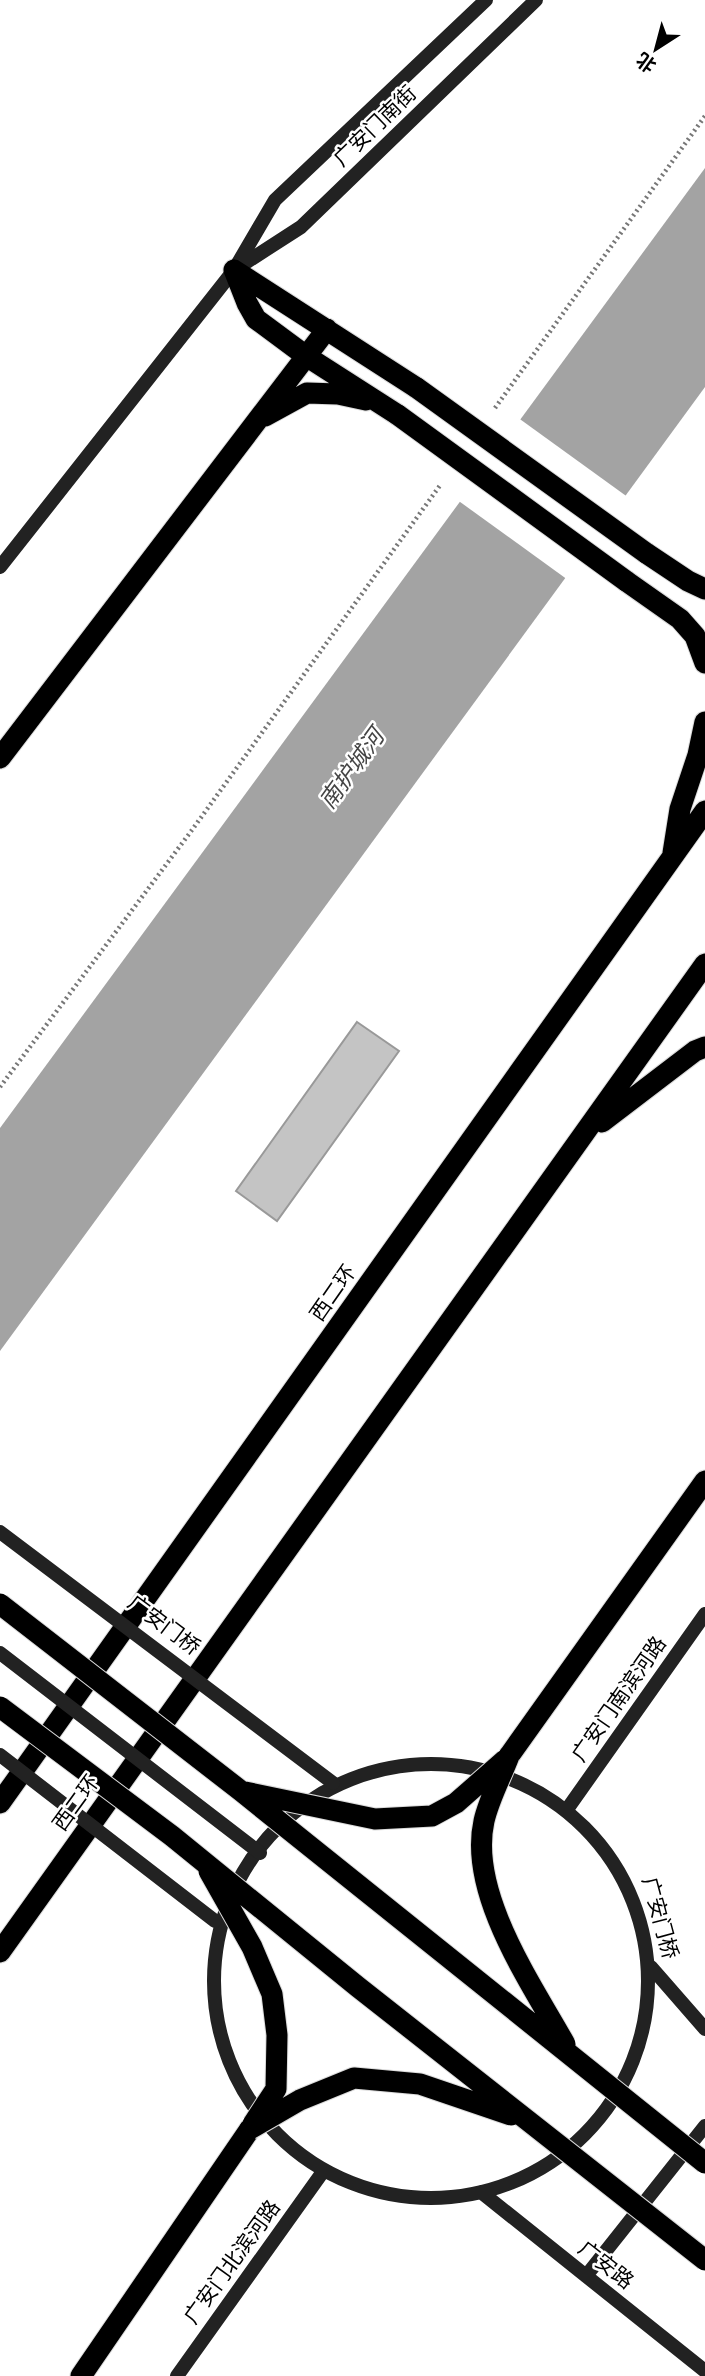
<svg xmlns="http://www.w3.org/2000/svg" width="705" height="2376" viewBox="0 0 705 2376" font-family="'Nunito Sans','Noto Sans SC',sans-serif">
<rect width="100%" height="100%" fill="#fff"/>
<path fill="#a3a3a3" d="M705,168V387L0,1351V1128Z"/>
<path fill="#fff" d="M517,417L629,498L568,580L456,499Z"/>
<path fill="#c4c4c4" stroke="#999" stroke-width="2" d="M357,1022L399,1051L277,1221L236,1191Z"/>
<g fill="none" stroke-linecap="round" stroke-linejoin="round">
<g stroke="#dbdbdb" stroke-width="23">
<path id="highway" d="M234,270L247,303L256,319L306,356L398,415
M234,270L417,388
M265,416L307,393L338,394L366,400
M646,553L688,581L705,589
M626,581L680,619L695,636L705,663
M0,758L327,329
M673,853L680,809L698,755L705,722
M602,1122L695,1051L705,1047
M509,1756L705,1481
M0,1803L705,811
M0,1952L705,964
M81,2376L250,2129"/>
</g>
<path stroke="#777" stroke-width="4.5" stroke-dasharray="2 3.5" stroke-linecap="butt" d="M495,408L705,116
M0,1087L192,830L441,484"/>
<path stroke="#222" stroke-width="14" d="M239,267L301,227L536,0
M0,567L234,270L275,200L486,0
M214 1981a217 217 0 1 1 434 0a217 217 0 1 1-434 0Z
M568,1808L705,1614
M651,1967L705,2029
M481,2192L705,2371
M586,2276L705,2126
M177,2376L322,2173"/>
<use href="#highway" stroke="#000" stroke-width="21"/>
<g stroke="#dbdbdb" stroke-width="23" stroke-linecap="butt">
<path id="highway-bridge" d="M417,388L646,553
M398,415L626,581
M0,1604L241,1791L705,2163
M0,1707L172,1836L358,1987L705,2260
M509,1756C501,1777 489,1799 484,1821C468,1893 531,1983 565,2044
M245,1792L375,1819L432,1816L456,1803L505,1760
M209,1871L252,1947L272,1994L277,2035L276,2089L253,2124
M250,2129L300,2100L354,2078L420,2084L511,2115"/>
</g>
<path stroke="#222" stroke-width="14" d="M0,1532L333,1783
M0,1653L260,1853
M0,1755L215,1921"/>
<use href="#highway-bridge" stroke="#000" stroke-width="21"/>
</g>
<g text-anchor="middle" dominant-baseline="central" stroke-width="5" stroke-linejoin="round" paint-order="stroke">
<g font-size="21" fill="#000" stroke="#fff">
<text transform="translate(375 126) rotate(-44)">广安门南街</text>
<text transform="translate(333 1293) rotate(-55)">西二环</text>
<text transform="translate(164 1625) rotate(37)">广安门桥</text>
<text transform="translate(619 1699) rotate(-55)">广安门南滨河路</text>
<text transform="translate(76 1803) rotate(-54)">西二环</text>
<text transform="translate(660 1918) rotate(75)">广安门桥</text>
<text transform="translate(232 2262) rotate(-54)">广安门北滨河路</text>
<text transform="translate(606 2265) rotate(38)">广安路</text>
</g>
<g font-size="23" font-style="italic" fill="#444" stroke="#fff">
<text transform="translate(352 769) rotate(-54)">南护城河</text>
</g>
</g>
<g transform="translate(656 49) rotate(216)" stroke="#ffffff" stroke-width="5" paint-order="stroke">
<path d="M0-5L12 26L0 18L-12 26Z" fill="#000000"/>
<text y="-10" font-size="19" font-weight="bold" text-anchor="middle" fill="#000000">北</text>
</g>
</svg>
